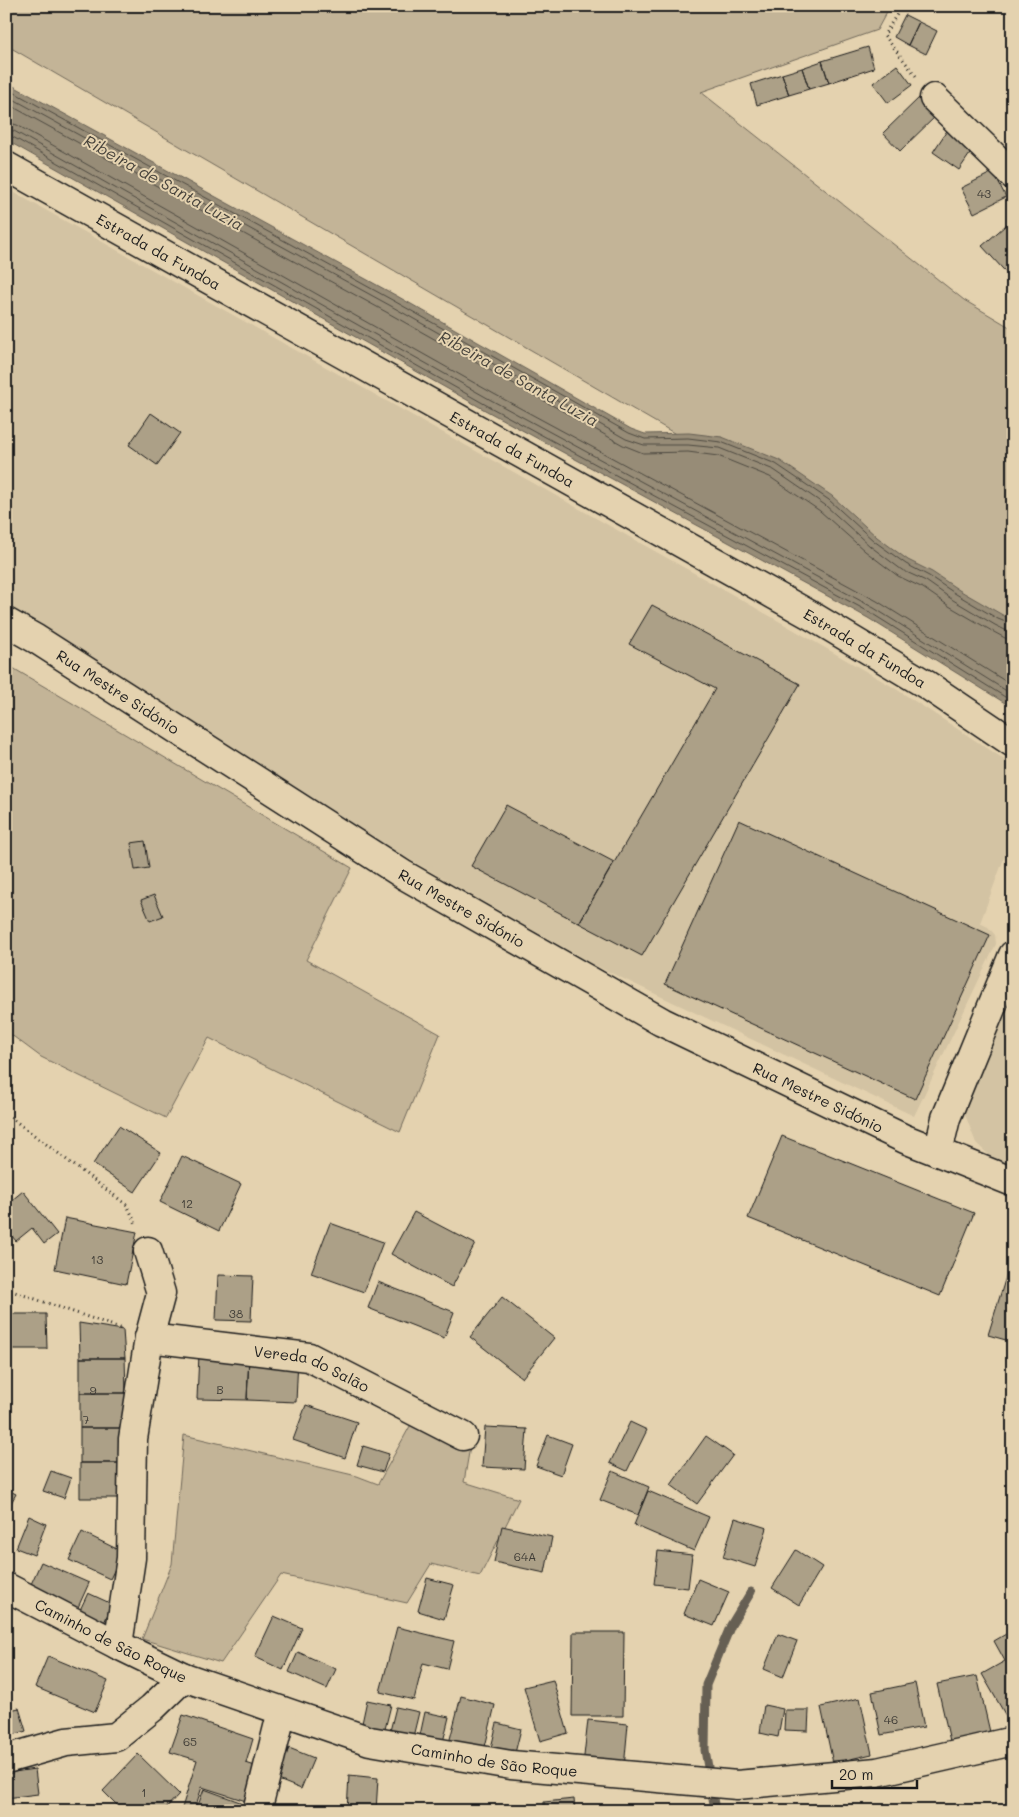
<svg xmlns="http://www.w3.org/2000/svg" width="1019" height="1817" viewBox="0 0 1019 1817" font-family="Mali,sans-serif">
<rect width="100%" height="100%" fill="#e4d2af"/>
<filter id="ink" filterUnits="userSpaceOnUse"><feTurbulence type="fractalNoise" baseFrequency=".02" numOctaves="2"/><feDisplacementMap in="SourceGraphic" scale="10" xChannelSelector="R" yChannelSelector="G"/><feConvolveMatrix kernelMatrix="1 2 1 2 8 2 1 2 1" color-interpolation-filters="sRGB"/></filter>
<g filter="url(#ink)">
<path fill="#d3c3a3" d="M6,188L735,596L893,687L1013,765V834L980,923L988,927L995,935L996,944L914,1116L592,964L257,772L6,623Z
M1013,991V1173L1005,1170L976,1143L964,1112L969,1080Z"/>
<path fill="#c3b497" stroke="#70685a" d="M6,6H890L877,30L701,92L964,300L1013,329V630L6,45Z
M6,664L352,868L306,960L440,1034L400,1132L209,1038L166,1118L41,1057L6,1031Z
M420,1408L472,1435L464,1482L519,1499L480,1576L431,1564L407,1603L281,1575L221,1663L142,1639L172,1564L184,1435L357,1476L378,1484Z"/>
<path fill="#978c77" stroke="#665f53" d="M6,82L397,296L631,429L645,434L689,433L722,437L779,460L832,496L877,537L908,560L932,572L959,590L1013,621V708L868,618L485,410L6,140Z"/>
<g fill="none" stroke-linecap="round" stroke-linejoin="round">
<path stroke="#4d4940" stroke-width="1" d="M6,88L394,301L629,433L645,439L688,438L721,442L776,464L829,500L874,541L906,564L929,576L956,594L998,619L1013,625
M6,95L391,306L626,439L644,445H688L719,448L774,470L825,505L870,546L902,570L926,581L953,600L995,625L1007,631H1013
M6,103L388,313L623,445L643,453L688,452L718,456L770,477L820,511L865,551L898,576L923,588L949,606L992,631L1005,638L1013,639
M6,122L17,125L494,394L877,601L1013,686
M6,129L14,131L491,400L874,608L1013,695
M6,136H11L488,406L871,613L1013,702"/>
<path stroke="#665f53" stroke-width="9" d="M708,1767L705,1750L706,1685L731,1625L751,1592
M713,1798L715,1811"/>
</g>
<path fill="#aca087" stroke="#1c1c1c" d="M905,15L919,22L908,45L894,37Z
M919,22L937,31L926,54L908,45Z
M868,47L874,68L829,83L822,61Z
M822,61L829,83L809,89L802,68Z
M897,65L912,85L888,103L873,83Z
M802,68L809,89L789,95L782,74Z
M782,74L789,95L757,105L751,84Z
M922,95L939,113L900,151L883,133Z
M950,126L976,145L959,170L933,152Z
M993,172L1006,197L974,213L961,188Z
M1013,219V278L1012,279L982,246Z
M151,413L180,433L157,465L129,445Z
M652,605L800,684L642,956L579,923L715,689L629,644Z
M506,805L614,862L579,923L471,866Z
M739,820L990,935L915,1099L665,984Z
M145,841L149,868L135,870L131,843Z
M154,895L163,916L150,921L141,900Z
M119,1126L161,1153L135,1192L93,1164Z
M782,1136L974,1213L940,1296L748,1218Z
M182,1156L241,1184L219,1231L160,1202Z
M23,1191L57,1234L44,1244L32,1228L16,1241L6,1229V1205Z
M414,1212L475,1244L452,1287L391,1254Z
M65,1218L137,1232L126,1284L55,1269Z
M330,1223L383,1242L364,1292L311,1273Z
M1013,1254V1342L988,1335Z
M218,1275L253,1276L251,1321L216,1320Z
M378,1282L454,1312L444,1338L368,1308Z
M502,1297L554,1338L522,1378L470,1337Z
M6,1314H46L47,1349H6Z
M79,1323L123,1330L125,1358H80Z
M199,1354L249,1356L247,1400L197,1399Z
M249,1356L298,1358L296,1402L247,1400Z
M80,1358H125L126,1393H80Z
M80,1393H126V1428H80Z
M306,1405L357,1422L345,1458L293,1440Z
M630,1422L647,1430L627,1471L610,1463Z
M485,1427L527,1429L524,1469L482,1467Z
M80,1428H126V1463H80Z
M548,1435L572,1444L561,1475L536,1466Z
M706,1436L733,1455L697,1504L671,1485Z
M363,1446L389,1454L383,1472L357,1465Z
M80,1463H126V1498H80Z
M51,1471L71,1478L64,1498L43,1491Z
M612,1471L649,1487L638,1515L600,1500Z
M6,1489L16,1494L6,1512Z
M648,1491L709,1517L694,1551L634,1525Z
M29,1516L46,1524L34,1555L16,1548Z
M735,1518L767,1528L755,1567L723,1557Z
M502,1526L552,1537L545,1573L494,1562Z
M82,1532L123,1552L110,1579L69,1560Z
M796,1550L822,1567L799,1605L772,1588Z
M658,1551L692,1555L688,1588L654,1584Z
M41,1562L89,1583L75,1614L27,1593Z
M427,1578L454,1585L444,1619L418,1611Z
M698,1579L729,1592L714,1626L684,1614Z
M88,1593L112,1604L104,1623L79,1612Z
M274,1616L302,1628L283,1670L255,1657Z
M397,1627L454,1641L447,1669L423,1663L414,1700L380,1692Z
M1013,1630V1721L1010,1723L982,1674L1005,1661L994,1641Z
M573,1632H624L623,1716H572Z
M778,1634L797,1641L783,1677L764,1669Z
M298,1652L336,1669L327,1689L289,1672Z
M48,1656L108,1681L95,1712L35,1687Z
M977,1676L990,1732L950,1741L937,1684Z
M553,1680L568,1733L540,1741L524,1687Z
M915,1683L924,1727L881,1735L872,1692Z
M461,1696L495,1705L484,1751L449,1743Z
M860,1698L872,1754L833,1763L821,1707Z
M367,1700L391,1705L384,1733L361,1728Z
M764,1705L783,1709L778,1737L760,1733Z
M396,1707L419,1712L412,1741L389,1735Z
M19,1708L26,1731L6,1737V1711Z
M785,1710H809L808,1731L784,1730Z
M425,1712L449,1717L442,1746L419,1740Z
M183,1715L253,1739L246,1763L258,1767L246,1801L202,1787L194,1811H181L197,1760L170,1752Z
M588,1720L628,1724L624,1768L583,1765Z
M497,1723L521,1729L514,1757L490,1752Z
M289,1748L314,1758L301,1789L276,1779Z
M138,1754L179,1794L163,1811H123L103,1791Z
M35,1769L38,1794L6,1798V1773Z
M349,1775L378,1778L376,1811H347Z
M204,1789L240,1802L237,1811H196Z
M574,1799L575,1811H544V1802Z
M586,1806L614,1811H586Z"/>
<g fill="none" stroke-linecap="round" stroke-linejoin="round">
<g stroke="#1c1c1c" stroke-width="31">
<g id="minor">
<path d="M934,98L1013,175"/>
<path id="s1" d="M6,622L36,639L404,875L662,1022L905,1139L938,1152"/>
<path d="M148,1251L161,1293L149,1338"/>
<path id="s2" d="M6,1587L118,1645L184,1677L370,1741L511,1765L737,1785L877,1772L1013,1741"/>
<path id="s3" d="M118,1645L131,1558L133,1439L149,1338L309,1357L463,1436"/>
<path d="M6,1759L66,1742L116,1737L152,1708L184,1677"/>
<path d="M257,1811L282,1711"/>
</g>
</g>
<g stroke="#1c1c1c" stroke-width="31">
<g id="major">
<path id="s4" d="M6,166L812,616L927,685L1013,743"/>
<path d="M1013,955L946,1118L938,1152L1013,1182"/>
</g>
</g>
<path stroke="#1c1c1c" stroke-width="3" stroke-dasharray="1 4" stroke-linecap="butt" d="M902,6L884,35L916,76
M6,1114L127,1205L137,1226
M6,1289L123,1329"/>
<use href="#minor" stroke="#e4d2af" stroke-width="28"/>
<use href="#major" stroke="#e4d2af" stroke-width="28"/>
</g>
</g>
<g text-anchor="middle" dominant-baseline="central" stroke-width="4" stroke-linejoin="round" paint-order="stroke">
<g font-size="12" fill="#403d37">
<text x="984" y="193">43</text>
<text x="187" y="1203">12</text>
<text x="97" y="1259">13</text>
<text x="236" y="1313">38</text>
<text x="220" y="1389">B</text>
<text x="93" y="1390">9</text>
<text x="86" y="1419">7</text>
<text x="525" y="1556">64A</text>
<text x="891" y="1719">46</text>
<text x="190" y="1741">65</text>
<text x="144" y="1792">1</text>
</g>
<g font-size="15" fill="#1c1c1c" stroke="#e4d2af">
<text stroke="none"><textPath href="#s4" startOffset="175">Estrada da Fundoa</textPath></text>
<text stroke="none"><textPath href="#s4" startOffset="580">Estrada da Fundoa</textPath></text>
<text stroke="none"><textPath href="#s4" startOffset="985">Estrada da Fundoa</textPath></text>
<text stroke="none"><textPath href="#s1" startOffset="132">Rua Mestre Sidónio</textPath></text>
<text stroke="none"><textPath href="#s1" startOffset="538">Rua Mestre Sidónio</textPath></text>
<text stroke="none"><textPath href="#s1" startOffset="942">Rua Mestre Sidónio</textPath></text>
<text stroke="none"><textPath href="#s3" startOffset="476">Vereda do Salão</textPath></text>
<text stroke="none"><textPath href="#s2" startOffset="118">Caminho de São Roque</textPath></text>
<text stroke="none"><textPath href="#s2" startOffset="522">Caminho de São Roque</textPath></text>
</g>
<g font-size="16" font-style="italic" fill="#47433c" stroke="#e4d2af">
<text transform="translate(164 182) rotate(29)">Ribeira de Santa Luzia</text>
<text transform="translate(519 378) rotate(29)">Ribeira de Santa Luzia</text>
</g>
</g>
<rect width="1019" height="1817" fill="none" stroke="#e4d2af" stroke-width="25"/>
<rect x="12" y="12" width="994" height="1792" fill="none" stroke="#1c1c1c" stroke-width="2" filter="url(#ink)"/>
<path d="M832 1780v8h85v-8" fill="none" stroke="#1c1c1c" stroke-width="2.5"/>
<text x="839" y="1780" font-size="15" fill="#1c1c1c" stroke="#e4d2af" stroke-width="4" paint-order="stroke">20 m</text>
</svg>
